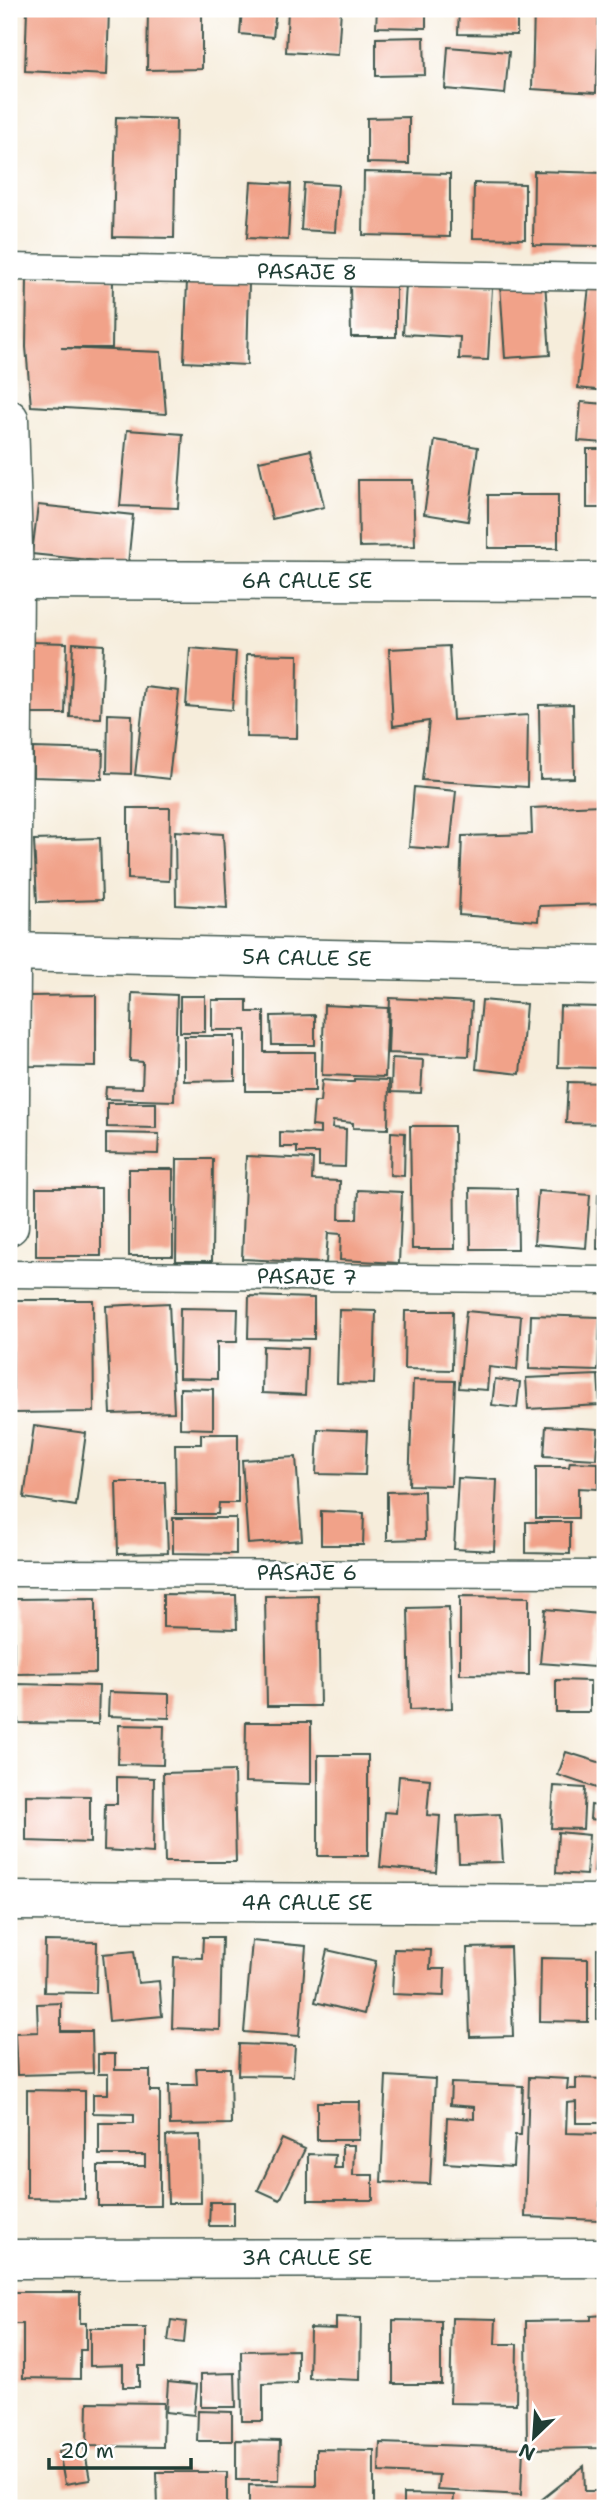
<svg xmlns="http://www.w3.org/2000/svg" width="614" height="2517" viewBox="0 0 614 2517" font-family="'Shantell Sans',sans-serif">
<rect width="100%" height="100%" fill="#fff"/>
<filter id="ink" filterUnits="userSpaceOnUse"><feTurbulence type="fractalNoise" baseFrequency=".0143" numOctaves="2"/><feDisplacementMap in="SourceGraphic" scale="14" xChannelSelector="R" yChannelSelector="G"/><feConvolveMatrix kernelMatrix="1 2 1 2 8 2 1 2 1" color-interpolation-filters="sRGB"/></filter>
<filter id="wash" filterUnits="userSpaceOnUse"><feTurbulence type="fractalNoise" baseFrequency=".00686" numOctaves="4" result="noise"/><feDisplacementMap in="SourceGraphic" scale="28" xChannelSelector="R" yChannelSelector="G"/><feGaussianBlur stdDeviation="1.57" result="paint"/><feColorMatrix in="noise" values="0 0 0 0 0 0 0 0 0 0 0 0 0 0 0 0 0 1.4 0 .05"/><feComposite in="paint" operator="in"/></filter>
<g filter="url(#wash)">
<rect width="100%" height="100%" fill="#f6eddb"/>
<g id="blocks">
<path fill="#f1a289" d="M27,9H109L107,75L25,71Z
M148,9H202V69L147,70Z
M242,9H276L273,37L240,34Z
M288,9H341L338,55L286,52Z
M377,9H426V28L376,27Z
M459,9H517V35L458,34Z
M534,9H599L596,93L532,89Z
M424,37L425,75L376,76V38Z
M448,47L509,52L505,94L445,89Z
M116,117L176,119L174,238L113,237Z
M409,117V164L367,163V118Z
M534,171L605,173V246L533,245Z
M364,172L450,174V237L363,235Z
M251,182L291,184L288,240L247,238Z
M304,183L338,185L335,232L301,230Z
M474,183L525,184V239L473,238Z
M27,278L113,279L112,348H61L161,352L166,414L31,406L26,347Z
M187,280L249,282L247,365L184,362Z
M545,281L550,355L505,358L500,283Z
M350,283H396V337H351Z
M406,284L492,288L488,360L459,359L460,337L403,334Z
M589,286L605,288V391L578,388Z
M581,402L605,404V443L578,441Z
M127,430L183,434L178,508L120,506Z
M435,440L478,447L468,521L424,514Z
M587,449H605V508H587Z
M311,450L324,507L272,519L259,461Z
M358,480H413L415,546L359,547Z
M488,495H558V548H488Z
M38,505L133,515L128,564L32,554Z
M31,642L67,643L65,714H29Z
M73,643L104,645L101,718L70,717Z
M449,646L453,720L528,715L527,787L422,780L429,721L393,726L389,649Z
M190,648L236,652L232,710L186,706Z
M247,654L298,655L297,738L246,737Z
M145,687L179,691L169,779L135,775Z
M573,704L574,778L540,779L539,705Z
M108,714L132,715L131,774L107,773Z
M33,748L103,750L102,779L33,777Z
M414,787L456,791L450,850L409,847Z
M600,805L605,904L539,906L538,921L459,915L462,836L532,834L531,808Z
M128,808H170L169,881L128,879Z
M175,831L223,834L227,908L176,905Z
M100,838L102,900L37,902L34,840Z
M132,993L177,995L174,1101L105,1099L106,1087L142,1088L143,1062L130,1061Z
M96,995V1067L29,1066V996Z
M180,996H205V1032H180Z
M390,998L472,1002L469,1056L388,1053Z
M212,1000H247V1012H264V1052H315V1091H246V1030H212Z
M482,1000L526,1004L520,1074L476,1069Z
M324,1005L388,1008L385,1077L322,1075Z
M560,1006L602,1007L601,1068L558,1067Z
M315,1015V1045H272L271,1016Z
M184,1036H235V1080L184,1081Z
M392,1058L423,1060L421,1093L391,1092Z
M354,1079L389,1080L388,1129L353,1128V1123L333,1121L332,1128L346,1129L345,1167L319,1166V1153H297V1147H280V1132L320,1134V1127L312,1126L314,1102H320L322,1080L349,1082H354Z
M568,1082L605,1083V1124L566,1123Z
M107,1103H156V1128L107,1127Z
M410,1126H454L455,1249H412Z
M391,1132L405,1133L404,1176L390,1175Z
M106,1133L159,1134L158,1154L106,1153Z
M246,1156L313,1159L312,1180L340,1181L339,1219H357L358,1190L402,1192L399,1263L340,1260L341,1234L328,1233L326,1263L242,1259Z
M177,1159H213L212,1261H176Z
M129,1169H173V1256H129Z
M36,1188H101V1256H36Z
M470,1188L517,1189L518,1249H471Z
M538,1191L590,1195L586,1248L534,1244Z
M598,1194H605V1249H597Z
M249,1296L314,1298V1339L248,1338Z
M12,1300H93L94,1412L13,1413Z
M169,1303L174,1412L111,1414L106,1306Z
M180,1308L238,1309L237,1342H217V1379L179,1378Z
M339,1310L376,1311L374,1384L337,1383Z
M405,1311H453L452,1370L404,1369Z
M466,1311L521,1316L517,1370L489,1367L487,1390L459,1388Z
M531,1315L600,1317L598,1371L529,1369Z
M263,1346L307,1348L305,1395L262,1393Z
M598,1375L600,1405L528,1409L526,1378Z
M495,1379L520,1382L517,1408L492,1405Z
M413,1380L455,1381L451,1486L409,1485Z
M180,1388L213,1389V1429L180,1428Z
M34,1426L86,1433L76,1506L24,1498Z
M546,1426L598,1429L596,1459L544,1456Z
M318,1429L367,1431L365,1475L316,1474Z
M201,1434H238V1503H219L218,1514H176L175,1444H201Z
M602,1442H605V1548H600Z
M296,1457L302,1540L248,1544L242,1460Z
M570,1462L598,1463V1489L578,1488V1518H536V1467H569Z
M458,1478L497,1480L494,1551L454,1549Z
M116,1482H165L168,1553L118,1554Z
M424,1491L425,1539L387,1540V1492Z
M321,1511L364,1513L363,1545H321Z
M173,1518H236V1554L173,1553Z
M526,1522H570V1554L526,1553Z
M163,1594L236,1595L237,1629L163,1627Z
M318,1595L320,1706H267L265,1596Z
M460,1596L529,1597V1675L460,1674Z
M96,1598V1673L14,1674V1599Z
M600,1598H605V1654H601Z
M449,1607L452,1708L410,1710L408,1608Z
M545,1609L599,1614L594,1667L540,1663Z
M556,1680L590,1681V1712H556Z
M18,1684L99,1686L98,1724L18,1723Z
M109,1692L169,1694V1718L108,1716Z
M246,1722H311V1784L245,1782Z
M119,1725L164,1726L163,1765L118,1764Z
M566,1752L605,1764V1791L558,1775Z
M318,1755H368V1856H318Z
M234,1771L236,1862H165L163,1773Z
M399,1776L430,1779L427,1815L440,1816L436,1872L380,1867L385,1812L396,1813Z
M117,1777L154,1778L153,1853L104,1850L105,1804H117Z
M554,1786L585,1788L583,1829L551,1828Z
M26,1795L90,1796V1843L26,1841Z
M591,1805L605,1807V1874L594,1872L599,1820L590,1819Z
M500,1814L503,1862L459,1863L457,1816Z
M558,1832L589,1835L586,1875L556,1873Z
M203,1937H222L220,2030L172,2028L174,1957L202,1958Z
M45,1941L97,1942L96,1993L44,1992Z
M252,1941L306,1946L299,2036L244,2032Z
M510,1947L513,2036L470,2037L467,1948Z
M394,1949L431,1950L430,1969H445L444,1996L392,1994Z
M597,1949H605V2019H597Z
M327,1950L376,1961L364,2014L315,2002Z
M134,1951L138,1983L159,1981L162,2016L109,2021L103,1954Z
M541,1958L588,1959V2022L540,2021Z
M61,2003V2031H92L93,2073L17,2075L15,2033L38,2032L37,2004Z
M239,2044L295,2046L293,2076L238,2075Z
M98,2054H115V2070H150V2091H160V2206H98V2166H145V2155H99V2123H134V2114L93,2113V2094H108V2074H98Z
M196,2068H230L231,2124L170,2125L169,2085H197Z
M386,2076L435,2079L430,2184L381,2182Z
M529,2077L568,2079L567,2089H576V2078L605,2079V2123H576V2102L567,2103L566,2133L602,2134V2149H605V2202H600L599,2220L525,2217Z
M451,2083L523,2086L521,2135H515L513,2167L445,2163L447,2117L474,2119V2107L450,2105Z
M27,2090L85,2091V2199L27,2198Z
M317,2102H360L359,2140H317Z
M200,2135L201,2203H168L166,2136Z
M282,2139L305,2149L280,2200L258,2190Z
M342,2145H354L353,2175H373V2200H308V2154L335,2155L334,2168H342Z
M210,2202H234V2226H209Z
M9,2292H80V2323H86V2350H80V2379L23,2378V2324H9Z
M605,2315V2448L527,2449L526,2321L591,2320V2316Z
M336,2317L361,2318L360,2380L309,2378L310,2328L336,2329Z
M452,2318L496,2319L495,2344H517L516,2404L450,2403Z
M171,2320L186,2322L184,2343L168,2341Z
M393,2320L441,2321V2384H393Z
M90,2328H146V2366H139V2387H123V2365L90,2366Z
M297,2350V2383L263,2384V2421H242L241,2351Z
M235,2373L236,2407H201V2374Z
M168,2382L197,2385L194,2415L166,2412Z
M88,2402L164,2403L163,2447L87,2446Z
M198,2411L232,2412V2441H197Z
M236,2440L280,2441L279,2480H236Z
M380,2443L523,2448L521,2495L437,2490L439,2475L379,2472Z
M84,2447L90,2480L65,2484L59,2451Z
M316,2449L374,2450V2508H249V2485L316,2486Z
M584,2466L585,2491H605V2508H531Z
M157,2472H227V2508H158Z
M403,2494L454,2495L453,2508H403Z
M53,2502L99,2504V2508H53Z"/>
</g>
</g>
<g filter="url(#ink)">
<use href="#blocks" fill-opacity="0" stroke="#3f574d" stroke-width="2"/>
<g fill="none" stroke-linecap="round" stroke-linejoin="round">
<g stroke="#3f574d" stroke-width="29">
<path id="service" d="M9,267L605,277
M9,1274L605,1280
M9,1573L605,1574"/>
</g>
<g stroke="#3f574d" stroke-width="41">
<path id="minor" d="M9,419L14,580L9,1226
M9,952L605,965
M9,1901L605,1904"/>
</g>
<g stroke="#3f574d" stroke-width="41">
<path id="tertiary" d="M9,580L605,582
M9,2259L605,2258"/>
</g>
<use href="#service" stroke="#fff" stroke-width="26"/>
<use href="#minor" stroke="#fff" stroke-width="38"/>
<use href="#tertiary" stroke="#fff" stroke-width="38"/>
</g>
</g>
<g text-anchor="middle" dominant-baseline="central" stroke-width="6" stroke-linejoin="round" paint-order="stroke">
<g font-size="21" fill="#1f3d34" stroke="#fff">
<text transform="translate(307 272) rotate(1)">PASAJE 8</text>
<text x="307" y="581">6A CALLE SE</text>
<text transform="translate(307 958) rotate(1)">5A CALLE SE</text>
<text transform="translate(307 1277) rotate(1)">PASAJE 7</text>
<text x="307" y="1573">PASAJE 6</text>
<text x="307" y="1903">4A CALLE SE</text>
<text x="307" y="2258">3A CALLE SE</text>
</g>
</g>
<rect width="614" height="2517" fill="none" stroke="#fff" stroke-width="35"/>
<g transform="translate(534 2437) rotate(205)" stroke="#ffffff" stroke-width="5" paint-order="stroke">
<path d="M0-5L12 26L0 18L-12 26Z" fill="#1f3d34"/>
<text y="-10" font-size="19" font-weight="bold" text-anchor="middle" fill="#1f3d34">N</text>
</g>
<path d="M49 2458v10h142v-10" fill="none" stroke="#1f3d34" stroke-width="3.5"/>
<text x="60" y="2458" font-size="21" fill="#1f3d34" stroke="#ffffff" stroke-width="5" paint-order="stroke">20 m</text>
</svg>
